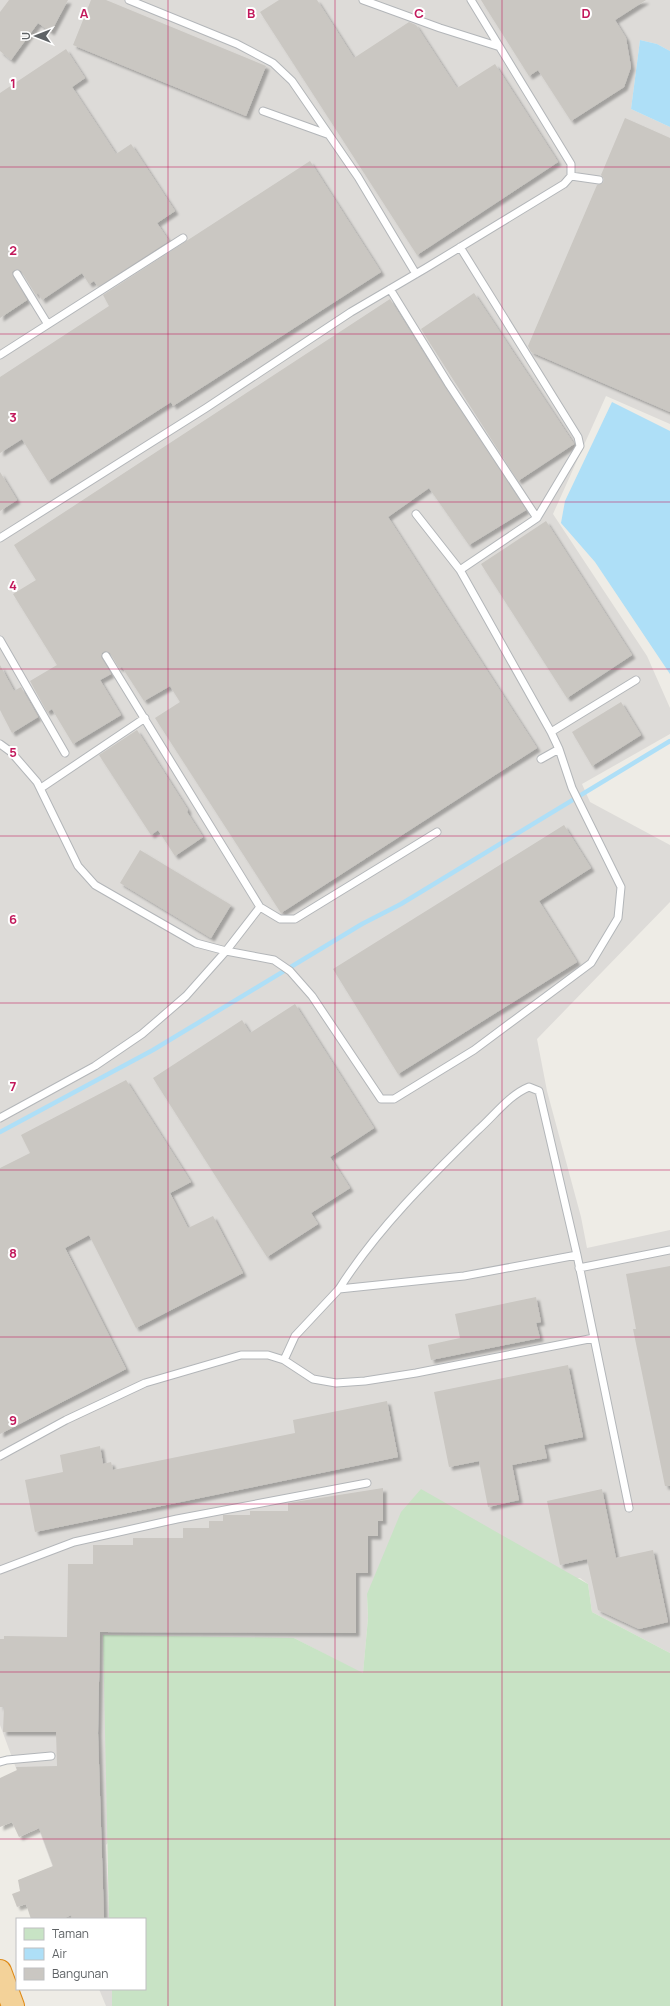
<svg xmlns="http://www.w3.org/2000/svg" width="670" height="2006" viewBox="0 0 670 2006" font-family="Manrope,sans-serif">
<defs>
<filter id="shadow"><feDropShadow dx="3.5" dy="3.5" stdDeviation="1" flood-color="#0004"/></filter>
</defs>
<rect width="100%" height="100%" fill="#eeece6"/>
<path fill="#dddbd8" d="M0,0H670V51L657,44L640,40L631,109L670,127V424L606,396L553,514L647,656L670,708V734L582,784L590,802L670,845V902L537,1039L547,1091L581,1217L587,1248L670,1230V1653L592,1612L588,1584L580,1578L367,1594L368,1618L363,1674L294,1638L106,1845L109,1919H72L0,1725Z
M99,1989H112V2006H106Z"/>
<path fill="#c8e3c5" d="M421,1489L588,1584L592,1612L670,1653V2006H112V1989H145V1919H109L103,1635L294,1638L363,1673L368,1618L367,1594L401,1512Z"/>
<path fill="#aedff7" d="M640,40L657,44L670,51V127L631,109Z
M612,402L670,431V674L595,562L561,523L565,501Z"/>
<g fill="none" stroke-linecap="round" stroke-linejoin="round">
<path stroke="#aedff7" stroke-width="4.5" d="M0,1132L153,1050L362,924L401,904L670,741"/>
</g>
<path fill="#cac7c2" filter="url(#shadow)" d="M9,0H68L51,32L38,23L11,60L0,51V12Z
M91,0H106L266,66L246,116L73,45Z
M279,0H317L354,58L409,22L416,25L457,88L495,64L558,162L417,255L260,12Z
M481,0H646L615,20L626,38L631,67L624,87L571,121L538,70L529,76Z
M66,49L85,78L72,87L116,154L131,144L175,211L157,223L169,241L98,287L94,281L89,284L82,273L42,300L38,293L36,295L21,271L15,270L12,272L13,276L27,300L0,318V93Z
M625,118L670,138V412L531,352L528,346L597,185L603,183L604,179L601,175Z
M310,161L381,272L173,406L171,402L48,481L22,439L0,453V377L109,306L103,295Z
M474,293L574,444L518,481L421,329Z
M390,299L444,386L526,510L469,545L429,488L388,517L537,748L281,913L155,718L180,702L170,686L144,701L122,667L119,668L110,653L105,651L102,653L101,657L111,674L100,680L121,715L73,744L52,709L47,712L30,681L57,665L13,594L36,580L14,545Z
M0,472L17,500L0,511Z
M546,521L632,655L567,698L481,564Z
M0,665L14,691L21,687L38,717L12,733L0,710Z
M621,702L641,735L592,766L572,732Z
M137,730L188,810L187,812L203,837L175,856L158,830L151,835L99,755Z
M564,825L591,868L539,901L577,962L398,1074L333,969Z
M140,850L231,905L211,938L120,883Z
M295,1004L374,1128L330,1157L350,1188L311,1213L318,1224L267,1257L153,1078L242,1020L250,1033Z
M126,1080L191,1182L170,1193L188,1228L213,1216L243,1273L136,1328L89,1235L65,1248L126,1369L0,1434V1168L30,1153L21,1135Z
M670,1266V1486H665L633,1329H636L626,1274Z
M536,1297L541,1322L536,1323L540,1338L431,1360L428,1345L460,1338L455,1314Z
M568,1365L583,1437L544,1445L547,1458L512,1465L519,1500L488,1507L479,1461L449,1467L434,1392Z
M387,1401L398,1457L35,1532L25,1480L63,1472L60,1455L100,1446L103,1464L111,1462L113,1470L295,1433L293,1420Z
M383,1488V1521H378V1536H368V1573H356V1633L100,1632L98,1733L104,1919H72L71,1915L62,1919H31L26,1904L17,1907L12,1894L20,1891L18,1880L53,1866L39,1828L19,1837L12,1822L0,1827V1778L17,1770L16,1767L57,1766L56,1732H3L4,1707H0V1639H4V1636L67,1637L68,1564H93V1545H133V1538H183V1528H209V1521H223V1515H250V1511H288V1503Z
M602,1489L616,1558L653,1550L668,1622L639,1629L598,1610L587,1559L560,1565L547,1501Z"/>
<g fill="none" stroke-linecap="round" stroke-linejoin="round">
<g stroke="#b3b6b9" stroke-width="9">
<path id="lane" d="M129,0L237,44L273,63L292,81L358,177L416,274
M363,0L440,28L497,46
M263,111L327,134
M571,176L599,180
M17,274L47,323
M390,289L448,383L537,518
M0,355L183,238
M416,514L460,570L551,732L559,749L541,759
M0,538L206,408L351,312L426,268L564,184L571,176V164L471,0
M460,570L537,518L580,446L578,437L460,247
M0,640L65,753
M106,656L260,907L280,919H295L437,832
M551,732L636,680
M0,744L11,752L37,782L78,866L95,885L196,943L226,951L274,960L290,971L312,996L381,1099H394L474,1050L591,963L618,918L621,887L572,788L559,749
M41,788L145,718
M0,1118L95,1066L142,1034L186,996L226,951L260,907
M579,1268L670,1250
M339,1289C377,1229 428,1179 478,1130C494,1116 509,1095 529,1087L539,1091L577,1255L629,1508
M284,1360L295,1336L339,1289L464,1276L577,1255
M0,1456L66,1420L145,1383L241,1355H268L284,1360L313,1379L336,1383L365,1381L416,1373L594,1338
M0,1570L74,1542L177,1519L367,1483
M0,1762L7,1760L51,1756"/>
</g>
<g stroke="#de8916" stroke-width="24">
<path id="highway" d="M0,1971L13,2006"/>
</g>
<use href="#lane" stroke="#fff" stroke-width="7"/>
<use href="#highway" stroke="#f3d299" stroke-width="22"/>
</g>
<path fill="none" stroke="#c2185b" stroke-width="1" stroke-opacity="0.55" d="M168,0V2006M335,0V2006M502,0V2006M0,167H670M0,334H670M0,502H670M0,669H670M0,836H670M0,1003H670M0,1170H670M0,1337H670M0,1504H670M0,1672H670M0,1839H670"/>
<g font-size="13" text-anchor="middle" font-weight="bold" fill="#c2185b" stroke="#fff" stroke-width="4" stroke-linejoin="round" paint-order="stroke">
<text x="84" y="18">A</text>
<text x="251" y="18">B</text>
<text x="419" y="18">C</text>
<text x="586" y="18">D</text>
<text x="13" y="88">1</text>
<text x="13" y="255">2</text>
<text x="13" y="422">3</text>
<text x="13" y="590">4</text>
<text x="13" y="757">5</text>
<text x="13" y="924">6</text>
<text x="13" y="1091">7</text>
<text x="13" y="1258">8</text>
<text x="13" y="1425">9</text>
</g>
<rect x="16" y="1918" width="130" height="72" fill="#ffffff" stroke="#bfc0c1"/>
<rect x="24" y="1928" width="20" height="12" fill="#c8e3c5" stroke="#bfc0c1"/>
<text x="52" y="1938" font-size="12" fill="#5e6265">Taman</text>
<rect x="24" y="1948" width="20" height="12" fill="#aedff7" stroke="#bfc0c1"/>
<text x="52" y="1958" font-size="12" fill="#5e6265">Air</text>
<rect x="24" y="1968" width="20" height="12" fill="#cac7c2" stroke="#bfc0c1"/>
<text x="52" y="1978" font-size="12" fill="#5e6265">Bangunan</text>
<g transform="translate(36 36) rotate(270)" stroke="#ffffff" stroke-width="3" paint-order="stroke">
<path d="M0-3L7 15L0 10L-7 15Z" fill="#5e6265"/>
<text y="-6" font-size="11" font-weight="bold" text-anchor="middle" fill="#5e6265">U</text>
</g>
</svg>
